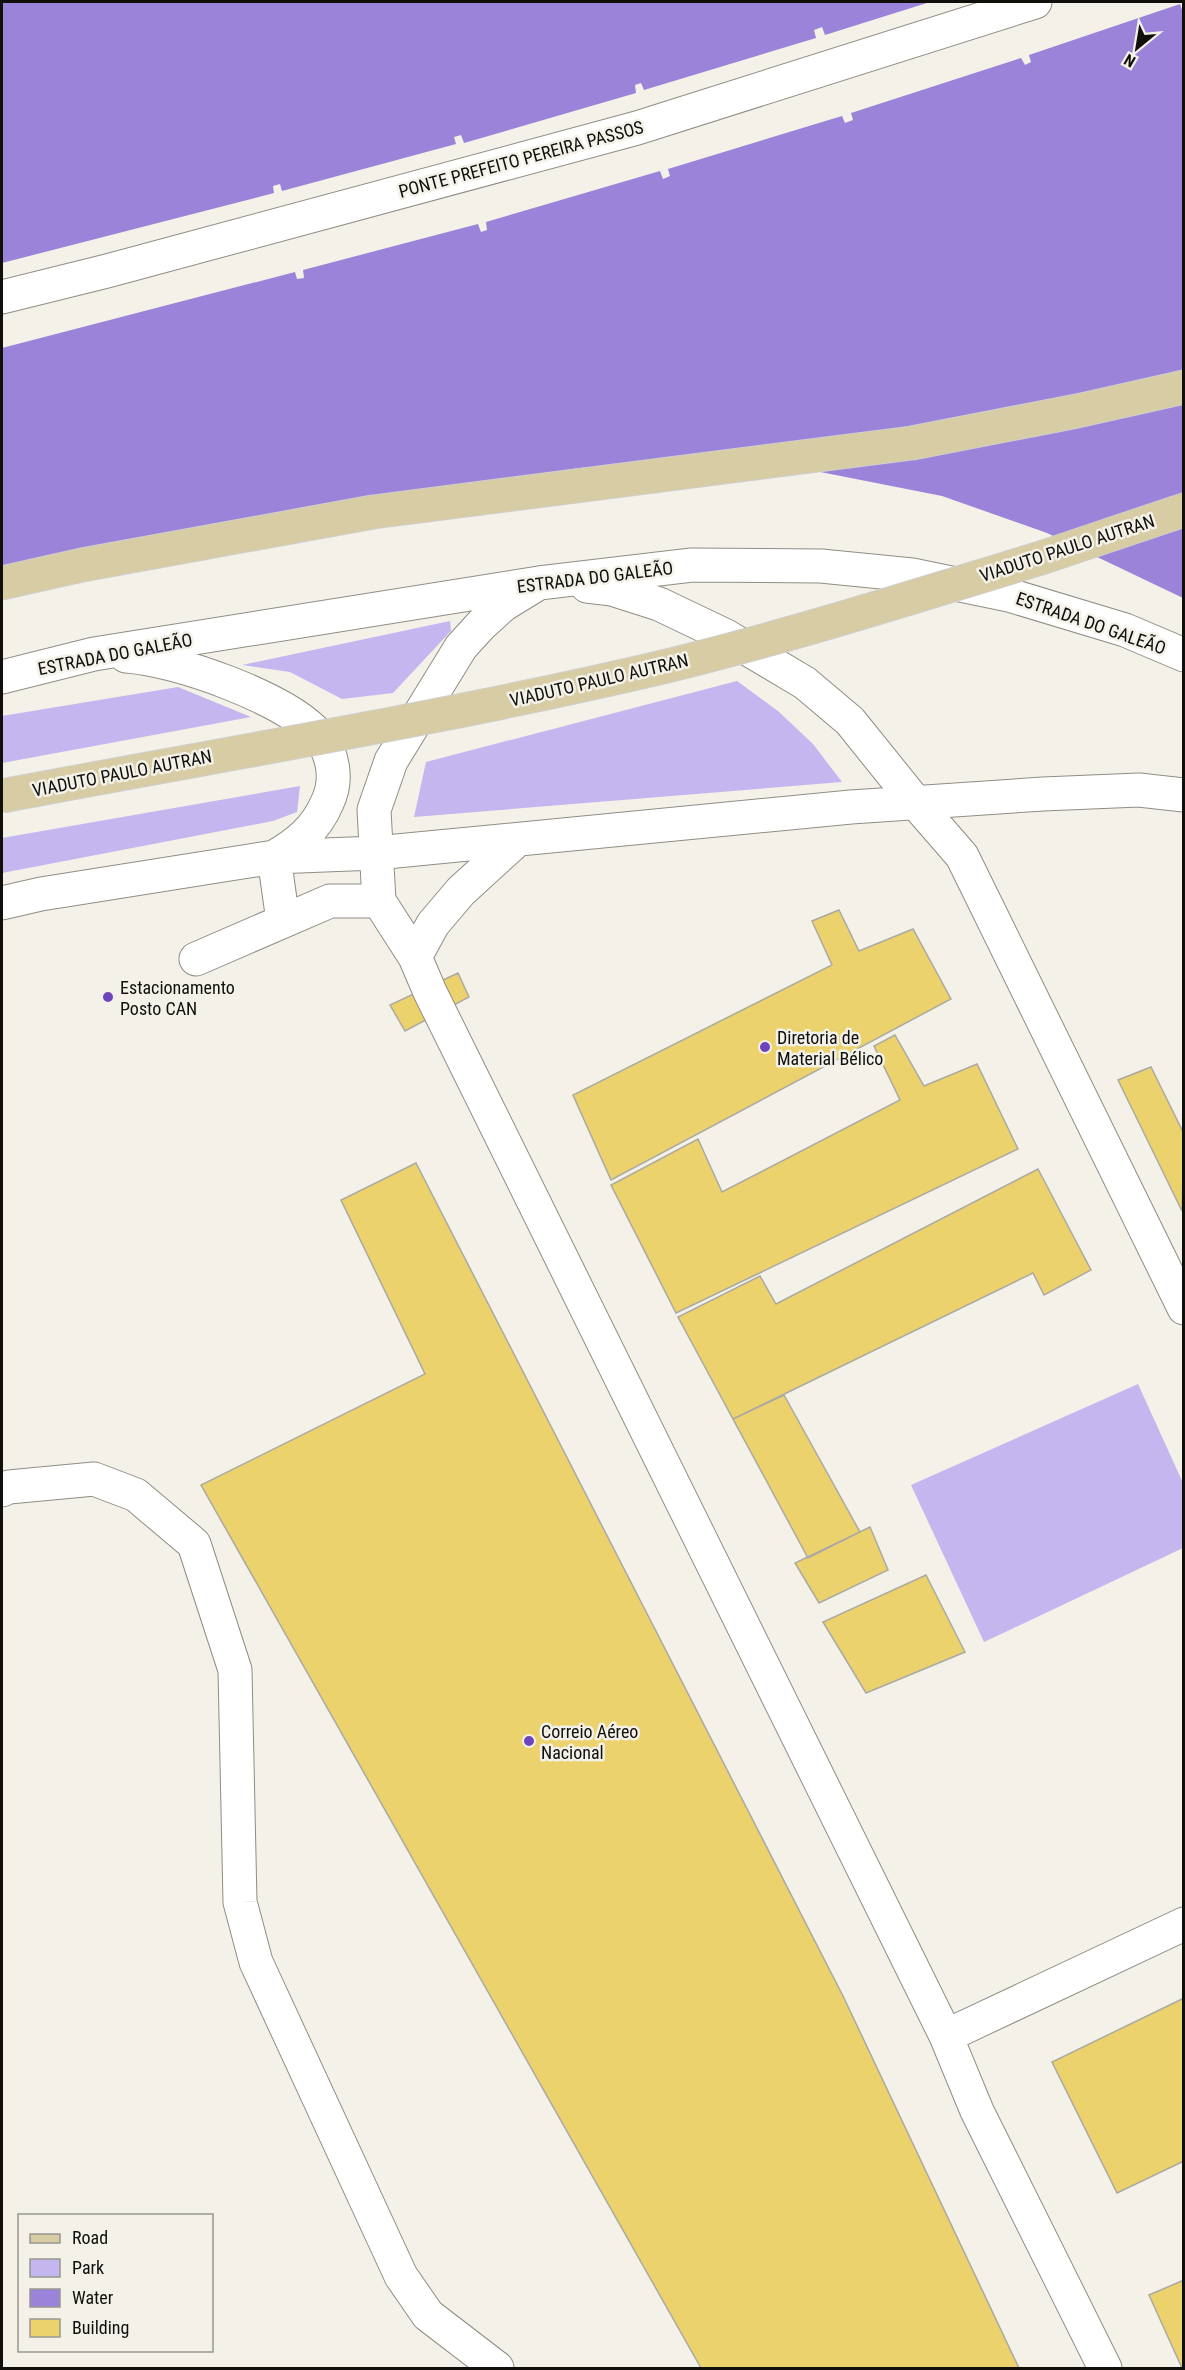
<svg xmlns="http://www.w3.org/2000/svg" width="1185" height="2370" viewBox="0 0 1185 2370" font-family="'Roboto Condensed',sans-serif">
<rect width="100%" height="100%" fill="#f3f1e8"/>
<path fill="#c4b7ef" d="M450,621L451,631L393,693L342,699L290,672L242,665Z
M737,681L778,711L813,744L842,782L414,817L426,762Z
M178,687L251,717L2,763V716Z
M300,786L297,812L273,821L2,873V838Z
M1138,1384L1183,1483V1548L984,1642L911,1485Z"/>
<path fill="#9a83d8" d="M2,2H1183V598L1047,533L942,496L790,466L588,467L306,507L2,569Z"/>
<path fill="#f3f1e8" d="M930,2H1183V13L1180,4L1029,55L1031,62L1025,65L1021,58L851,113L853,120L845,123L842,116L668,169L670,176L663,179L660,171L486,222L487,230L481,232L478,224L303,270L304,278L297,279L295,272L2,348V263L274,193L273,186L280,184L282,191L456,144L454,137L461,135L464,143L636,93L635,85L641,83L644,90L816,38L814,30L822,27L825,35Z"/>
<path fill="#ecd26d" stroke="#aba9a1" stroke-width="1.5" d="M839,910L859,951L913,929L951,999L611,1180L573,1095L832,965L812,921Z
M458,973L469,997L405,1031L390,1005Z
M895,1035L924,1086L977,1064L1018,1149L676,1313L611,1185L698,1139L722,1192L900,1100L874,1046Z
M1151,1067L1184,1134L1182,1211L1118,1080Z
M416,1163L843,1996L1019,2368H701L201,1485L425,1374L341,1200Z
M1038,1169L1091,1270L1044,1295L1033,1273L733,1419L678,1317L760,1276L776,1304Z
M784,1395L860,1532L808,1558L733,1419Z
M870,1527L888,1570L819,1603L795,1563Z
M926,1575L965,1652L866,1693L823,1622Z
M1184,1998V2161L1117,2193L1052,2062Z
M1184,2280V2368H1182L1149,2295Z"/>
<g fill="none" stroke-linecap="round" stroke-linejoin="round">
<g stroke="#8f8d85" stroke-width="35">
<path id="minor" d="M2,297L107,271L637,128L1035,2
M539,583L503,605L481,625L461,647L391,761L374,810L379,901L415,957L430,992L946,2036L977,2111L1105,2368
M587,586L612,589L659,604L726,636L805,683L850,721L916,803L962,856L1184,1308
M126,656C175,659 286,698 318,735C334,754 338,781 327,803C316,829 297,844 274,857
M2,677L94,654L539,583L692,565L821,566L912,575L1009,595L1125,630L1184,655
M274,857L283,921
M2,903L41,894L274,857L376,853L851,807L1043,794L1139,790L1184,795
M415,957L433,924L461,891L517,840
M196,959L330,901H379
M2,1490L9,1487L94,1479L136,1495L194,1544L235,1670L240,1902L256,1962L401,2276L428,2315L497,2368
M946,2036L1184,1924"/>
</g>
<g stroke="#cfcfce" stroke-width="35">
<path id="major" d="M1044,557L1184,510
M2,583L82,565L373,512L912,443L1077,411L1184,387"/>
</g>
<use href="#minor" stroke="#fff" stroke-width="33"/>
<use href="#major" stroke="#d7cca3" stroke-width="33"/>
<g stroke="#cfcfce" stroke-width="35" stroke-linecap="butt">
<path id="major-bridge" d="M2,796C223,754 447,718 667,666C794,635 919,595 1044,557"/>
</g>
<use href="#major-bridge" stroke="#d7cca3" stroke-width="33"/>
</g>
<g fill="#6e44bc" stroke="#f3f1e8" stroke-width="2">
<circle cx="108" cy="997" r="6"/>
<circle cx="765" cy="1047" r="6"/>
<circle cx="529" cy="1741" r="6"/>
</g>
<g text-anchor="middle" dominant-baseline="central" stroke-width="5" stroke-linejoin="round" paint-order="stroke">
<g font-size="18" fill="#100f0c" stroke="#f3f1e8">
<text transform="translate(521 159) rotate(-15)">PONTE PREFEITO PEREIRA PASSOS</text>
<text transform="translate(1067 548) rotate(-18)">VIADUTO PAULO AUTRAN</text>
<text transform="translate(595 577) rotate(-7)">ESTRADA DO GALEÃO</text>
<text transform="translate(1091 623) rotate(19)">ESTRADA DO GALEÃO</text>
<text transform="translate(115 654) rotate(-11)">ESTRADA DO GALEÃO</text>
<text transform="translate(599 680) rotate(-13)">VIADUTO PAULO AUTRAN</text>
<text transform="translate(122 773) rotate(-11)">VIADUTO PAULO AUTRAN</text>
</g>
<g font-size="18" fill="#100f0c" stroke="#f3f1e8" text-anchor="start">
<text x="120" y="987">Estacionamento<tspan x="120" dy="21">Posto CAN</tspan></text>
<text x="777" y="1037">Diretoria de<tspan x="777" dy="21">Material Bélico</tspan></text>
<text x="541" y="1731">Correio Aéreo<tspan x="541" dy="21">Nacional</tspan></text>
</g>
</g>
<rect width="1185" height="2370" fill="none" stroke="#100f0c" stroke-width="6"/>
<rect x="18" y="2214" width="195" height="138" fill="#f3f1e8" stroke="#989790" stroke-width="1.5"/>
<rect x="30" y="2234" width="30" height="9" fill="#d7cca3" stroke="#989790" stroke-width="1.5"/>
<text x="72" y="2244" font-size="18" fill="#100f0c">Road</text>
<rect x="30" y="2259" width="30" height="18" fill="#c4b7ef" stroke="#989790" stroke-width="1.5"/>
<text x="72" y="2274" font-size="18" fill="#100f0c">Park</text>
<rect x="30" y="2289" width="30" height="18" fill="#9a83d8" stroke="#989790" stroke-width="1.5"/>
<text x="72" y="2304" font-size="18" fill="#100f0c">Water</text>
<rect x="30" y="2319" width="30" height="18" fill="#ecd26d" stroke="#989790" stroke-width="1.5"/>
<text x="72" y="2334" font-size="18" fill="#100f0c">Building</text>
<g transform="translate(1137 48) rotate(210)" stroke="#f3f1e8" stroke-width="4.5" paint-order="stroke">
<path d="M0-4.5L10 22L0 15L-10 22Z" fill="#100f0c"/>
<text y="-9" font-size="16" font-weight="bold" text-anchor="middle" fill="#100f0c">N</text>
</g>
</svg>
